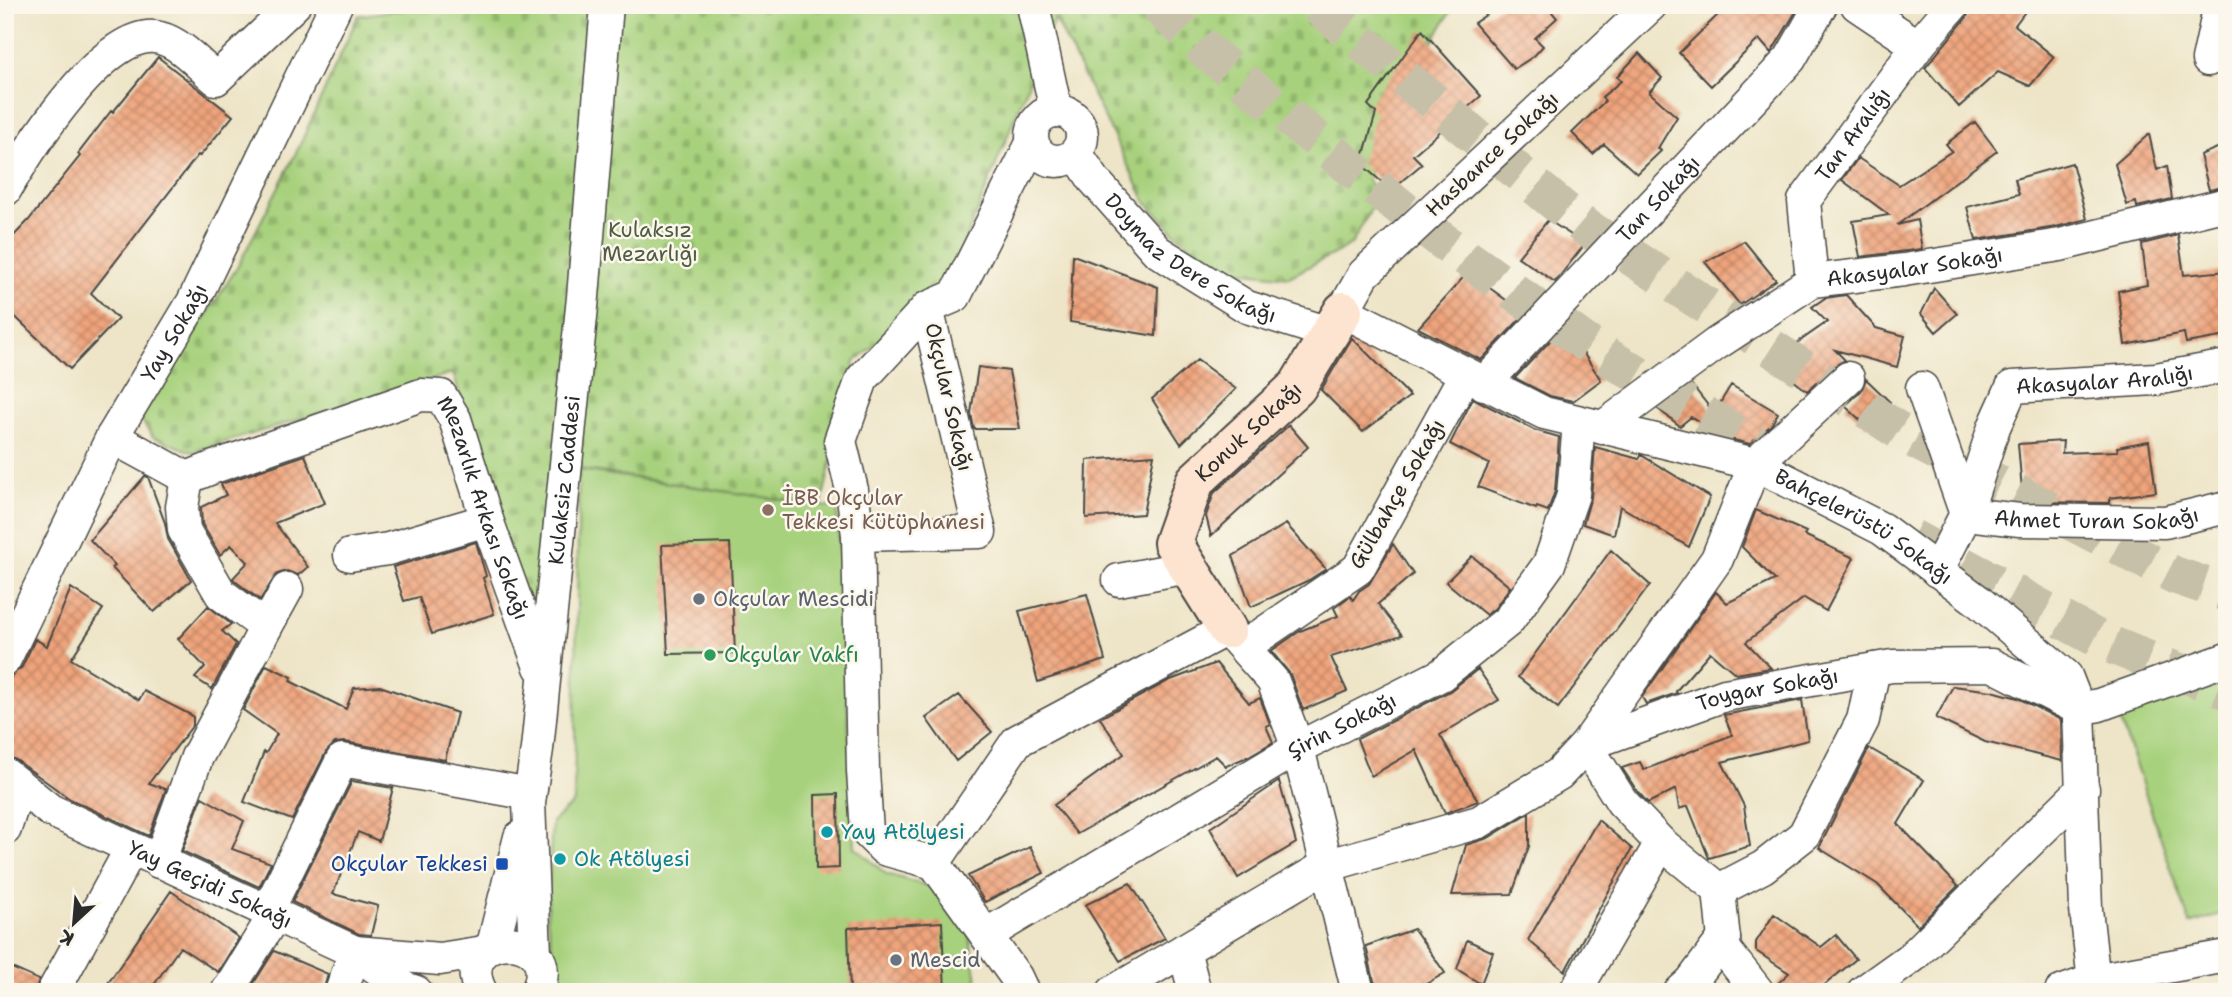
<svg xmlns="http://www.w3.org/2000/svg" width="2232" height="997" viewBox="0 0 2232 997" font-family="'Shantell Sans',sans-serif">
<defs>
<pattern id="cemetery-stones" width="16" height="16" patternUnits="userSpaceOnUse" patternTransform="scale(1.75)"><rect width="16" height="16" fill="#a7d17d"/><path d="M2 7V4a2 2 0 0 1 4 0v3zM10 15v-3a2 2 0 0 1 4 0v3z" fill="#90b46c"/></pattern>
<pattern id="building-cross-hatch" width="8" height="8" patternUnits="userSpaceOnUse" patternTransform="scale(1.75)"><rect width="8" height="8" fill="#efa47c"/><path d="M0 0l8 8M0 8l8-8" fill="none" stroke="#c28666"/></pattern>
</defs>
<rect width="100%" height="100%" fill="#fbf7ec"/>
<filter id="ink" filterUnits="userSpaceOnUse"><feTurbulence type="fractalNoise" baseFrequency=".0143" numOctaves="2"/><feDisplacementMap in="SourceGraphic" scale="14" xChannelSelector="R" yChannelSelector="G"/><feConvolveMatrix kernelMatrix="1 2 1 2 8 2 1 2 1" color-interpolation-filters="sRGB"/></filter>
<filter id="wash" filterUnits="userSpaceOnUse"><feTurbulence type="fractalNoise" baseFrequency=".00686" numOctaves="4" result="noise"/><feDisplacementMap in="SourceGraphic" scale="28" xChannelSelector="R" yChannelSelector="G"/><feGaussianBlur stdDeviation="1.57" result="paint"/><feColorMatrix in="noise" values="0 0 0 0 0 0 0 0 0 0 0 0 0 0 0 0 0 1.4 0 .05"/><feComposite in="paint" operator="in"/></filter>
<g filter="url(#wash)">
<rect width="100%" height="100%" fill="#eee5c8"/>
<path fill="url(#cemetery-stones)" stroke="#697e54" stroke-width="2" d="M431,5H1454L1400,100L1367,180L1379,195L1351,245L1289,277L1220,269L1176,234L1146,202L1055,18L945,291L855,361L821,506L552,465L531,624L453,373L192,452L153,437L140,418L238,266L299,147L358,16Z"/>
<path fill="#a7d17d" stroke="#697e54" stroke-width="2" d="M579,470L837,508L855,847L886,874L939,889L968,926L979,992H561L547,919L552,822L574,802Z
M2227,673V912L2190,924L2117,711Z"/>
<g id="blocks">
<path fill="url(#building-cross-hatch)" d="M1501,5H1546L1557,18L1535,38L1543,46L1534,56L1514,69L1474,23Z
M1728,5H1800L1771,53L1759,39L1711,86L1679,53Z
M1971,5H2030L2015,25L2054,57L2030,86L1998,72L1959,107L1925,68L1967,17Z
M1422,30L1481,96L1413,155L1422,164L1391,190L1361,164L1376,113L1368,105Z
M1639,53L1662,78L1649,92L1677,117L1658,148L1661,151L1637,174L1604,144L1593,154L1572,133L1605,101L1602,97L1621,81L1617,77Z
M158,57L233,116L200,156L198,155L91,293L118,319L70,369L5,307V245L28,221L80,156L78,154L111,111L113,112Z
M1975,122L1997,151L1897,225L1917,220L1922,249L1860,257L1853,221L1889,215L1842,180L1858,158L1899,185L1952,151L1946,144Z
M2149,134L2157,170L2167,166L2172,199L2137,207L2136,202L2127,205L2115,164Z
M2227,144V186L2209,190L2200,155Z
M2072,163L2087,219L2056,227L1976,240L1967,207L2019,194L2015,179Z
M1548,220L1585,244L1555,282L1518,257Z
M2178,235L2184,275L2227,271V336L2186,343L2184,333L2125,345L2118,291L2147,285L2142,244Z
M1744,241L1776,280L1740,305L1705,262Z
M1073,255L1158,287L1156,336L1070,322Z
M1468,272L1525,314L1481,360L1418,328Z
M1934,288L1957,314L1936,332L1921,314Z
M1846,295L1876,328L1905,336L1897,367L1835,350L1845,360L1836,365L1807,391L1770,362L1827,322L1812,307L1825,298Z
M1565,325L1601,380L1573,401L1550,396L1515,378Z
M1352,338L1410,396L1363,432L1321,390Z
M1197,360L1236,389L1181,444L1152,399Z
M978,367L1009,371L1020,429H974L971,413Z
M1866,379L1890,402L1867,426L1845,406L1861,391Z
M1692,385L1714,413L1731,385L1778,413L1771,425L1750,444L1726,438L1691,417L1680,426L1658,409Z
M1473,398L1534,430L1559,437L1555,491L1548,511L1537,507L1536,509L1478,487L1489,464L1450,444Z
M1289,425L1308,447L1211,536L1206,516L1214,493Z
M2063,441L2062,453L2118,451L2117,447L2149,441L2156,492L2110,498V503L2023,502L2018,444Z
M1595,447L1639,459L1641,455L1710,497L1689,547L1620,506L1614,535L1583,524L1591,497Z
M305,455L325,503L275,523L308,567L298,575L287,571L277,574L260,600L235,581L233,578L248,562L231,545L220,555L202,524L201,507L226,495L221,484Z
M1154,455L1143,514L1086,518L1087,460Z
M145,476L148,477L165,523L168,539L191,580L154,612L112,568L115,566L90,540Z
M1756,510L1806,532L1804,535L1854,558L1826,611L1804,598L1746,642L1771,668L1736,674L1710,652L1676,691L1677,693L1646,704L1642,697L1716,592L1727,603L1775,580L1742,547Z
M1286,524L1326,569L1309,580L1251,607L1233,556Z
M476,542L486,576L483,578L494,614L432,634L419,597L404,601L393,567Z
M730,543L735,653L668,654L662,545Z
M1393,544L1413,574L1378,604L1402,635L1331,657L1347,691L1303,710L1290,674L1271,651L1300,631L1338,616L1334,608L1350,596L1353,600L1359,591L1369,584Z
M1611,550L1650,585L1558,708L1518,677Z
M1472,556L1510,587L1495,608L1486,615L1446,582Z
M71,588L103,609L71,659L139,700L144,691L193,716V725L149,783L166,789L149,836L70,799L16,760L5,756V690L12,675L22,667L35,639L47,646Z
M1087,594L1105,660L1038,682L1019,611Z
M208,606L231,624L222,631L236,644L212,689L195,678L205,667L178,639Z
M1216,663L1249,703L1260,698L1270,724L1266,726L1273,742L1247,757L1226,766L1216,756L1077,834L1054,805L1124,754L1100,718L1168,681Z
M266,665L292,677L290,681L346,709L354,688L380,686L457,713L445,760L345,742L335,743L326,752L292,820L244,802L264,752L266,753L277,734L243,710Z
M1478,669L1499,700L1440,735L1478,801L1445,813L1416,750L1371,776L1357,739L1450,691Z
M1953,686L1992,691L2018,698L2061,720L2062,761L1985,742L1936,718Z
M959,695L992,732L956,761L926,718Z
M1802,700L1808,740L1722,762L1744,806L1750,846L1709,858L1688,806L1679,809L1676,789L1648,803L1637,791L1622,768L1640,762L1644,770L1732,735L1724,715Z
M1869,748L1924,780L1898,824L1958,886L1918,926L1877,884L1819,848Z
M352,781L393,788L379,841L358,832L333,894L378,906L371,935L359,934L292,902Z
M1279,781L1296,843L1238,878L1210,828Z
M838,794L839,868L816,869L815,795Z
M202,797L244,821L232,849L271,863L259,887L182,851Z
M1529,813V846L1512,894L1452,895L1466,845L1488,838Z
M1598,820L1632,849L1565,971L1528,940Z
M1030,847L1044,873L985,902L968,876Z
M1130,883L1165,938L1120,961L1085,905Z
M171,891L239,938L218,972L180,947L149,992H102Z
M1774,914L1821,947L1836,935L1856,959L1816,992H1776L1775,986L1789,973L1756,951V942Z
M942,922L945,992H850L848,928Z
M1414,929L1445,973L1412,992H1379L1374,981L1366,946Z
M1467,940L1493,952L1481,984L1457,969Z
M274,951L328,974L323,992H263L252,986Z
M5,965L39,980L35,992H5Z"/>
</g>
</g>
<g filter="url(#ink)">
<use href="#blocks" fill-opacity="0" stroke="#484743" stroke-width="2"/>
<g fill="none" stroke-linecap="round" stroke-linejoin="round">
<path stroke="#c7c0a9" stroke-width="38" stroke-dasharray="38 19" stroke-linecap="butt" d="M1157,5L1209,53L1440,239L1593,348L1797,470
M1317,5L1581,224L1907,436L2174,575L2227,593
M1912,538L2104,642L2227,691"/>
<g stroke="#484743" stroke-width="35">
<g id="street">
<path d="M1033,5L1056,111"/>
<path id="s1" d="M1651,5L1364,274L1343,311L1544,413L1755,464L1882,529L1977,600L2066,676L2079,709L2086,909L2095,992"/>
<path d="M1857,5L1918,46"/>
<path d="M2208,60L2220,5"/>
<circle cx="1057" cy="136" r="25"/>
<path id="s2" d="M1076,153L1094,180L1157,251L1247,307L1329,333"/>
<path d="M5,190C28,151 107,23 160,38C181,43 200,66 216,79L294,5"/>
<path id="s3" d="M1812,281L1804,201L1918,46L1953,5"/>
<path id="s4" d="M1484,384L1790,59L1821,5"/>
<path d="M1922,388L1966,514"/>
<path id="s5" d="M1602,428L1716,344L1812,281L1904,270L2060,245L2227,204"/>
<path id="s6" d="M112,437L187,478L214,467L421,395L441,396L455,419L487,520L540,667"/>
<path id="s7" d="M1966,514L2020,520L2165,522L2227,507"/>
<path d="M858,535L980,532L927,308"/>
<path d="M350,555L388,549L487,520"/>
<path id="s8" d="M1937,571L1966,514L1994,427L2012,387L2156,379L2227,366"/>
<path d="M1119,580L1188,567"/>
<path d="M266,627L287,589"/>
<path d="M1245,646L1358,569L1465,375"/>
<path id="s9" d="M5,659L112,437L193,302L336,5"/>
<path id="s10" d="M5,774L50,810L355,952L404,988L416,992"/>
<path d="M5,829L19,785"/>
<path d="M159,862L197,757L266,627L221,594L184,530L182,507L187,478"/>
<path d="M934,863L884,849L867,832L863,771L858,535L852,490L840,441L862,379L927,308L955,296L1032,143"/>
<path d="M1719,890L1763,867L1804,835L1863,720L1874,669"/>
<path d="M267,912L342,760L530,794"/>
<path id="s11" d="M986,935L1298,748L1441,675L1508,621L1549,564L1573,495L1579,422"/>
<path d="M493,945L520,837"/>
<path d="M1184,950L1195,992"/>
<path id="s12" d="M535,954L529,802L537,749L583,297L607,5"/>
<path d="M53,992L131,849"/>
<path d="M227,992L274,916"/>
<path d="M341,992L355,952L440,959L484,952"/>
<path d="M481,992C449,929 566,925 537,992"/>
<path d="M1023,992L1016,977L934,863L1017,741L1227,629L1273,681L1298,748L1358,992"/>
<path id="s13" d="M1113,992L1326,866L1479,822L1559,774L1586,745L1725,695L1892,666L1992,665L2079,709L2099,705L2227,659"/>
<path d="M1575,992L1661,843"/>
<path d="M1680,992L1691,982L1724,938"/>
<path d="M1758,992L1725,950L1719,890L1661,843L1622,802L1586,745L1717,559L1755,464L1848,378"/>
<path d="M1863,992L1912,957L2083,789"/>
<path d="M2061,992L2094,980L2227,956"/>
</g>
</g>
<g stroke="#484743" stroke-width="42">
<g id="secondary">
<path id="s14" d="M1227,629L1173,543L1195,481L1297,387L1343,311"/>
</g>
</g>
<use href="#street" stroke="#fff" stroke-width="32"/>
<use href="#secondary" stroke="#fde4d0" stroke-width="38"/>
</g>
</g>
<circle fill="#8d6e63" stroke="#fbf7ec" stroke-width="2.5" cx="768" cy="510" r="7"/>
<g fill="#6b7280" stroke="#fbf7ec" stroke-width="2.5">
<circle cx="699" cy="599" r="7"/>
<circle cx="896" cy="960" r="7"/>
</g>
<circle fill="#2e9e5b" stroke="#fbf7ec" stroke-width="2.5" cx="710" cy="655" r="7"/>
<g fill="#0f9aa8" stroke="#fbf7ec" stroke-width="2.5">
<circle cx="827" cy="832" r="7"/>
<circle cx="560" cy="859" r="7"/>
</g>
<rect fill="#1a4fb4" stroke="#fbf7ec" stroke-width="2.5" x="495" y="857" width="14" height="14" rx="3.5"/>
<g text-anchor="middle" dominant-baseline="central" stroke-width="5" stroke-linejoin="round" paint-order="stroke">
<g font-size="21" fill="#2b2b2b" stroke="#fbf7ec">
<text stroke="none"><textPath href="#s3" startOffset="163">Tan Aralığı</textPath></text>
<text transform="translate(1492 154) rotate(-43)">Hasbance Sokağı</text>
<text stroke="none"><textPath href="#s4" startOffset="254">Tan Sokağı</textPath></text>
<text stroke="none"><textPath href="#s2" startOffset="159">Doymaz Dere Sokağı</textPath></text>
<text stroke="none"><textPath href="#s5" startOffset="360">Akasyalar Sokağı</textPath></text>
<text stroke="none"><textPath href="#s9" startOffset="368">Yay Sokağı</textPath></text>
<text stroke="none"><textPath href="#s8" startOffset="292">Akasyalar Aralığı</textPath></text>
<text transform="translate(949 397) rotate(77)">Okçular Sokağı</text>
<text stroke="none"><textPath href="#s14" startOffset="240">Konuk Sokağı</textPath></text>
<text stroke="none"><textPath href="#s12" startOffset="476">Kulaksiz Caddesi</textPath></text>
<text transform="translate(1397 494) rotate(-60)">Gülbahçe Sokağı</text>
<text stroke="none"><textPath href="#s6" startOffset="474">Mezarlık Arkası Sokağı</textPath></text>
<text stroke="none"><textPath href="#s7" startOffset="131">Ahmet Turan Sokağı</textPath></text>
<text stroke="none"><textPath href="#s1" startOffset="1004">Bahçelerüstü Sokağı</textPath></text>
<text stroke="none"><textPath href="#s13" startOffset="730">Toygar Sokağı</textPath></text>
<text stroke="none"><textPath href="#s11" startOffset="413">Şirin Sokağı</textPath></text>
<text stroke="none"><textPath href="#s10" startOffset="234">Yay Geçidi Sokağı</textPath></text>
</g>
<g font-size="21" fill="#505d44" stroke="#fbf7ec">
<text x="650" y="230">Kulaksız<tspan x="650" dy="24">Mezarlığı</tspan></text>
</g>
<g font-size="21" fill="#785e54" stroke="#fbf7ec" text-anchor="start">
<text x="782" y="498">İBB Okçular<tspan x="782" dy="24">Tekkesi Kütüphanesi</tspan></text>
</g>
<g font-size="21" fill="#5b616d" stroke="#fbf7ec" text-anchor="start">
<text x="713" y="599">Okçular Mescidi</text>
<text x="910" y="960">Mescid</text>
</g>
<g font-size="21" fill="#27864d" stroke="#fbf7ec" text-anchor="start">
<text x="724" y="655">Okçular Vakfı</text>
</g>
<g font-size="21" fill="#0d838f" stroke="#fbf7ec" text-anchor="start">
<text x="841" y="832">Yay Atölyesi</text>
<text x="574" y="859">Ok Atölyesi</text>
</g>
<g font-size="21" fill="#164399" stroke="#fbf7ec" text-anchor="end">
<text x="488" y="864">Okçular Tekkesi</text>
</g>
</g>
<rect width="2232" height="997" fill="none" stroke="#fbf7ec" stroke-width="28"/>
<g transform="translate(74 923) rotate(206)" stroke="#fbf7ec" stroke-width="5" paint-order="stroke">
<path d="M0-5L12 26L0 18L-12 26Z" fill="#2b2b2b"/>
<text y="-10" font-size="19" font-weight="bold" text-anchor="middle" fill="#2b2b2b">K</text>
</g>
</svg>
